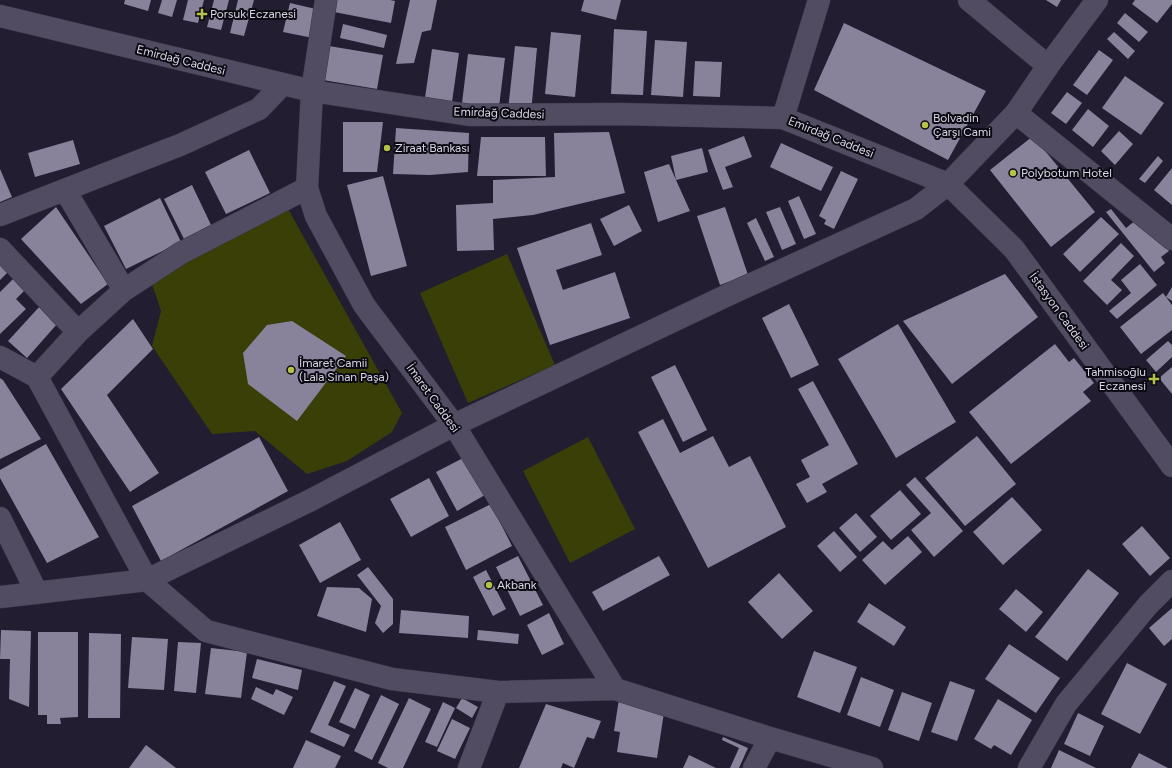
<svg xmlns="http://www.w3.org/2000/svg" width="1172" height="768" viewBox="0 0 1172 768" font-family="Figtree,sans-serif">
<rect width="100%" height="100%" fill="#221d31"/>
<path fill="#3a3e07" d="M287,207L402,413L392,432L347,461L307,474L255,431L212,434L152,346L161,311L150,278Z
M507,254L555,365L468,403L420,293Z
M588,437L635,529L570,563L523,471Z"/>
<path fill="#88829b" d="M125,0H151L148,11L124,4Z
M162,0H177L172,17L158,13Z
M188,0H204L198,23L183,20Z
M214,0H229L221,30L207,27Z
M238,0H254L244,36L230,33Z
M336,0H390L395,1L391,23L334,12Z
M410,0H437L431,30L422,32L414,63L396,64Z
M584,0H621L616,20L581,11Z
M1046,0H1061L1057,7Z
M1135,0H1172V4L1157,23L1132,4Z
M290,3L320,10L313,38L283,32Z
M1125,13L1148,32L1139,42L1117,23Z
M844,23L986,91L948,160L814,90Z
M343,24L387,35L384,48L340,38Z
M614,29L647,31L643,95L611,94Z
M551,32L581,35L575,97L545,94Z
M1114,32L1135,51L1128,59L1107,39Z
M655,40L687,42L683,97L651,95Z
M329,46L383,55L377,89L323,80Z
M515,46L537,48L531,113L508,110Z
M432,49L459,53L452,102L425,98Z
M1099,50L1113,60L1087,95L1073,85Z
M468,54L505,58L499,107L462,103Z
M695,61L722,62L720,97L693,96Z
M1125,76L1164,103L1141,135L1102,108Z
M1067,92L1082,103L1066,124L1051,113Z
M1088,109L1109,126L1093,147L1072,130Z
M343,122H383L377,172H343Z
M396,128L469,133L468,172L430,175L393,174Z
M1119,131L1133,144L1115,165L1101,151Z
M609,132L625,193L533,215L493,219L494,250L457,251L456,205L493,203V180L555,177L554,133Z
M744,136L752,157L725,167L733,187L723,190L708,150Z
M1033,136L1095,212L1051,247L990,170Z
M481,137H545L546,176H477Z
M73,140L80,164L35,177L28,153Z
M781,143L833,167L821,191L770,167Z
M702,148L708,172L676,180L690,211L658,222L644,172L669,164L676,180L671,156Z
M249,150L270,193L226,214L205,172Z
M1158,156L1163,161L1145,183L1139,179Z
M1172,168V205L1154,190Z
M0,169L12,197L0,202Z
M841,171L858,179L834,229L824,224L826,220L819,216Z
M383,176L407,266L371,276L347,185Z
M192,185L212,227L185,241L164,199Z
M799,196L816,234L804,239L788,201Z
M160,198L181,242L126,269L104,226Z
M629,205L642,231L614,246L600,219Z
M56,207L108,284L81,304L21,239Z
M725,207L748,275L720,285L697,216Z
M780,207L796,244L782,250L766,212Z
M1111,209L1126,228L1141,216L1169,251L1161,257L1165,263L1154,272L1106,212Z
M1101,217L1119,234L1080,272L1063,254Z
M756,218L774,257L765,261L747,223Z
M591,223L602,255L556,270L563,290L615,272L630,318L550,345L517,248Z
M1121,243L1134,256L1111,280L1122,290L1107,305L1083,281Z
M0,262L9,271L0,280Z
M1140,264L1157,285L1117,319L1109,311L1131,293L1121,280Z
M1005,274L1038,317L952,384L903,321Z
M15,277L26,289L16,299L26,309L0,334V292Z
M1172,287V301L1166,297L1172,305V330L1141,354L1120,327L1163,293L1166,297Z
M789,304L819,365L791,378L762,318Z
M40,306L58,323L27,358L8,341Z
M133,319L153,349L107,395L159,473L130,492L61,389Z
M292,321L346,356L297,421L248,384L243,353L267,325Z
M898,324L956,422L896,458L838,359Z
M1168,341L1172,345V357L1156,372L1146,360Z
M1055,344L1069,362L1074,358L1094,383L1083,392L1091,401L1011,464L969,412Z
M675,365L707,430L683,442L651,377Z
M1172,367V394L1159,378Z
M0,378L3,380L41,439L0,459Z
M813,381L858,464L822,484L827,492L807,503L796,484L810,477L801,460L829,445L798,389Z
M663,419L680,453L713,436L729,467L750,456L786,527L708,568L638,432Z
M977,436L1016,484L965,526L925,478Z
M259,437L288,491L161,561L132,506Z
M46,444L99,537L47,563L0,478V470Z
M465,457L485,495L457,511L436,472Z
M915,477L963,531L934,557L911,530L931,513L906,485Z
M429,478L449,516L411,537L390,499Z
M900,490L921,514L891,540L870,516Z
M1012,497L1042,530L1003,565L973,532Z
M491,504L512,546L466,570L445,527Z
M856,513L877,537L860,552L839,528Z
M340,522L361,560L320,583L299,545Z
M1142,526L1170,558L1150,576L1122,544Z
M834,531L857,557L840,572L817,546Z
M908,536L922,552L885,585L862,560L883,541L892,550Z
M518,556L543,605L520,616L496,567Z
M659,556L670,575L603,611L592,592Z
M368,567L393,599V624L383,633L375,623L381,606L357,575Z
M1088,569L1119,593L1067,661L1035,637Z
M486,570L506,609L493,616L473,577Z
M779,573L813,611L782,639L748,602Z
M327,587L359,588L372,599L366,632L317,616Z
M1016,589L1043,612L1026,632L999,609Z
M869,603L906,627L894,646L857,622Z
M1172,608V639L1164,646L1149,628Z
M401,610L469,616L468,638L399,633Z
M549,613L564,644L542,655L527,625Z
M1,630L31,631L29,707L9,699L10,659H0Z
M478,630L519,634L518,644L477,640Z
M38,632H78V717L60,718L61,724H47V715H38Z
M89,633L121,634L120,718H88Z
M132,637L168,639L164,690L128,688Z
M178,642L201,643L196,693L174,691Z
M1009,644L1060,678L1036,713L985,679Z
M211,648L247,652L241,698L205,694Z
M814,651L857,667L840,713L797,697Z
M257,659L302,670L298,690L252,678Z
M1127,663L1167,684L1140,734L1101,714Z
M861,677L894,690L880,727L847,715Z
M334,681L346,686L328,725L350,735L344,747L310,732Z
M950,681L975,690L957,741L931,732Z
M256,687L273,695L276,689L293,697L284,715L251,699Z
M355,688L370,695L355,729L339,722Z
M902,692L932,703L919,741L888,730Z
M381,695L399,704L372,760L354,751Z
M409,698L431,709L403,768H388L378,763Z
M462,698L478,707L472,718L456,708Z
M619,699L665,706L657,758L617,752L620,732L614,731Z
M998,699L1032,720L1011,755L994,745L991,749L974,739Z
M443,702L455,708L437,747L425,742Z
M546,704L601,721L594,739L587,737L574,768L563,763L561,768H519Z
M1078,713L1104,726L1090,756L1064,744Z
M452,719L470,728L455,759L437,751Z
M723,737L748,748L739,768H730L739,748L722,740Z
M306,740L341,756L335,768H293Z
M146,745L176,768H129Z
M1059,750L1096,768H1051Z
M1139,753L1168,768H1131Z
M689,755L716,768H683Z"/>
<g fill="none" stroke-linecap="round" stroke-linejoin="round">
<g stroke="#3d3949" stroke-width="23">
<path id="minor" d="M326,0L312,91L307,188L316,216L364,305L454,425L615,689
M969,0L1048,66
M1016,113L1172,239
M783,118L819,0
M65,190L124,290
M0,215L180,145L259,109L282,85
M0,249L78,332
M0,357L37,377L147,580L206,631L392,679L498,692L615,689L770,738L872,768
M37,377L78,332L124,290L181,253L307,188
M0,518L37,593
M469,768L498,692
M754,768L770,738
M1029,768L1066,704L1148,605L1172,581"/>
</g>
<g stroke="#3d3949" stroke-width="23">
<path id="tertiary" d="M0,597L147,580L311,500L454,425L732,293L916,209L948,184L1016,113L1048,66L1097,0"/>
</g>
<g stroke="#3d3949" stroke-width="23">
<path id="secondary" d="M0,16L312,91L469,115L620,114L783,118L948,184L1014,249L1172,466"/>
</g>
<use href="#minor" stroke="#514c62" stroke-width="22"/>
<use href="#tertiary" stroke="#514c62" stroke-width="22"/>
<use href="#secondary" stroke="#514c62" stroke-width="22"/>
</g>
<g fill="#b6c148" stroke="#0b0912" stroke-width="1.5">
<path d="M200 8h4v4h4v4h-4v4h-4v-4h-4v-4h4z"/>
<circle cx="925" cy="125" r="4"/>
<circle cx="387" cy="148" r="4"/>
<circle cx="1013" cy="173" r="4"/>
<circle cx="291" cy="370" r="4"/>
<path d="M1152 373h4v4h4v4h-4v4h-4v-4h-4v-4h4z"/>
<circle cx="489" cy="585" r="4"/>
</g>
<g text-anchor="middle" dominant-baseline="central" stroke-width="4" stroke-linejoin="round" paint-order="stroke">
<g font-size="12" fill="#dad7e5" stroke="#0b0912" text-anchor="start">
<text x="210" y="14">Porsuk Eczanesi</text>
<text x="933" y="118">Bolvadin<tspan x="933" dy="14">Çarşı Cami</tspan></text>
<text x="395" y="148">Ziraat Bankası</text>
<text x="1021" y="173">Polybotum Hotel</text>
<text x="299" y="363">İmaret Camii<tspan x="299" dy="14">(Lala Sinan Paşa)</tspan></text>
<text x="1146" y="372" text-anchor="end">Tahmisoğlu<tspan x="1146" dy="14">Eczanesi</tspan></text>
<text x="497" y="585">Akbank</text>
</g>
<g font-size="12" fill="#dad7e5" stroke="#0b0912">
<text transform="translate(181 60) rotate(14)">Emirdağ Caddesi</text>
<text transform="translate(499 113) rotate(2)">Emirdağ Caddesi</text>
<text transform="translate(831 137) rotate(22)">Emirdağ Caddesi</text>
<text transform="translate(1059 311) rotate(54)">İstasyon Caddesi</text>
<text transform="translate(433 398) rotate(54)">İmaret Caddesi</text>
</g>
</g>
</svg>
